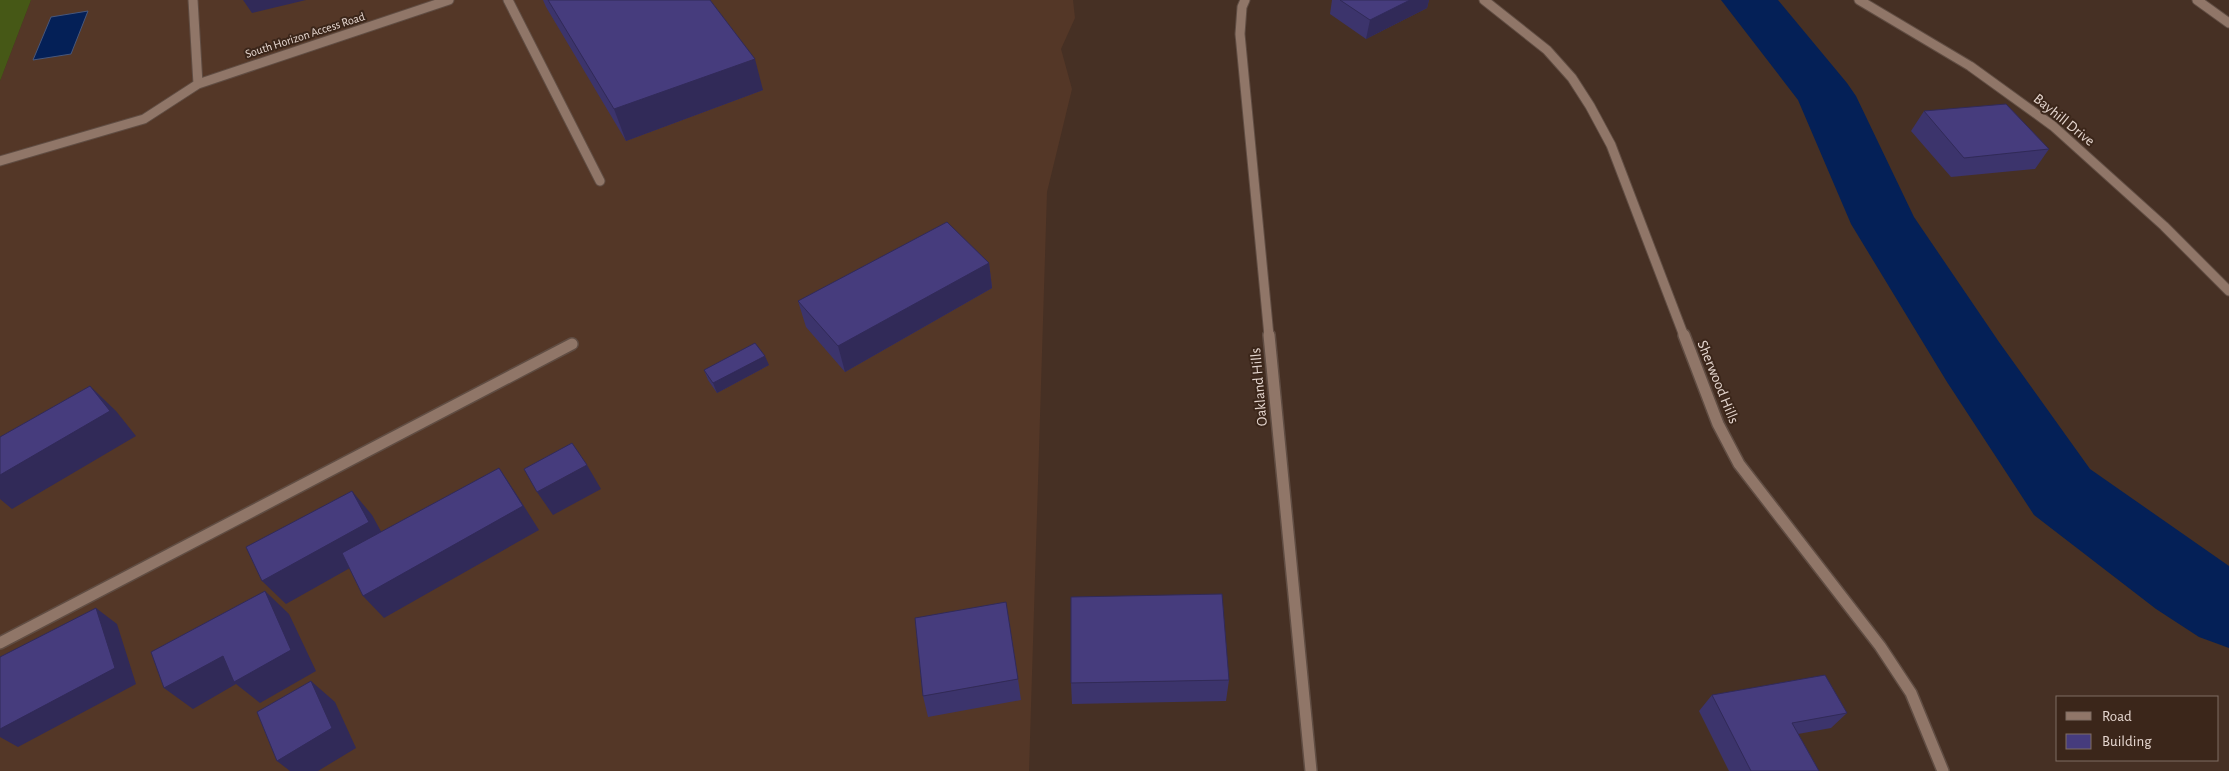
<svg xmlns="http://www.w3.org/2000/svg" width="2229" height="771" viewBox="0 0 2229 771" font-family="'Alegreya Sans',sans-serif">
<rect width="100%" height="100%" fill="#463024"/>
<path fill="#543727" d="M31,0H1073L1075,18L1061,49L1072,89L1047,192L1029,771H0V81Z"/>
<path fill="#465816" d="M0,0H31L0,81Z"/>
<path fill="#042057" stroke="#48577b" d="M88,11L71,54L33,60L51,17Z"/>
<g fill="none" stroke-linecap="round" stroke-linejoin="round">
<path fill="#042057" fill-rule="evenodd" d="M1721,0H1778L1847,83L1856,96L1914,217L1999,342L2090,469L2229,566V648L2199,637L2156,609L2034,515L1947,382L1851,224L1798,100Z"/>
<g stroke="#604d43" stroke-width="11">
<path id="service-far1" d="M193,0L198,84
M508,0L600,181
M0,161L144,119L198,84L449,0"/>
</g>
<g stroke="#604d43" stroke-width="14">
<path id="service" d="M0,643L572,344"/>
</g>
<g stroke="#604d43" stroke-width="11">
<path id="minor-far1" d="M1245,0L1242,7L1240,34L1269,336
M1484,0L1547,50L1572,78L1590,106L1611,145L1684,336
M1859,0L1970,66L2053,126L2164,226L2229,291
M2197,0L2229,23"/>
</g>
<g stroke="#604d43" stroke-width="14">
<path id="minor" d="M1269,335L1311,771
M1684,335L1718,424L1739,464L1880,646L1911,693L1943,771"/>
</g>
<use href="#service-far1" stroke="#907668" stroke-width="9"/>
<use href="#service" stroke="#907668" stroke-width="11"/>
<use href="#minor-far1" stroke="#907668" stroke-width="9"/>
<use href="#minor" stroke="#907668" stroke-width="11"/>
</g>
<path fill="#3c346c" d="M543,0H710L763,90L626,141L546,7Z
M1332,0H1429L1427,8L1366,39L1330,14Z
M1924,111L2049,149L2035,169L1951,177L1911,131Z
M989,263L992,288L845,372L806,327L798,301Z
M769,365L717,393L708,380L704,370Z
M1018,679L1021,700L928,717L923,696Z
M1229,680L1226,701L1072,704L1071,683Z
M1712,695L1847,713L1831,728L1798,734L1819,771H1729L1699,711Z"/>
<path fill="#312a58" d="M243,0H306L252,13Z
M1410,0H1429L1427,8L1366,39L1370,20Z
M755,59L763,90L626,141L614,109Z
M989,263L992,288L845,372L838,346Z
M765,356L769,365L717,393L713,383Z
M90,386L116,411L136,436L12,509L0,499V475Z
M587,465L601,489L553,515L537,492Z
M499,468L515,492L539,530L384,618L363,596Z
M352,491L372,515L389,546L286,604L262,581Z
M265,591L289,614L316,671L260,703L236,684L193,709L164,688Z
M96,608L117,624L136,684L18,747L0,737V729Z
M311,681L335,702L356,748L318,771H290L277,761Z"/>
<path fill="#463c7d" stroke="#312a58" d="M548,0H710L755,59L614,109Z
M1340,0H1410L1370,20Z
M2006,104L2049,149L1964,158L1924,111Z
M947,222L989,263L838,346L798,301Z
M755,343L765,356L713,383L704,370Z
M90,386L110,411L0,475V437Z
M572,443L587,465L537,492L524,469Z
M499,468L523,506L363,596L342,553Z
M352,491L369,522L262,581L246,547Z
M265,591L291,650L234,682L223,656L164,688L151,652Z
M1222,594L1229,680L1071,683V597Z
M1006,602L1018,679L923,696L915,618Z
M96,608L115,668L0,729V657Z
M1825,675L1847,713L1792,723L1819,771H1751L1712,695Z
M311,681L332,728L277,761L257,712Z"/>
<g text-anchor="middle" dominant-baseline="central" stroke-width="4" stroke-linejoin="round" paint-order="stroke">
<g font-size="12" fill="#e6d7d0" stroke="#3b261a">
<text transform="translate(305 35) rotate(-18)">South Horizon Access Road</text>
</g>
<g font-size="15" fill="#e6d7d0" stroke="#3b261a">
<text transform="translate(2064 120) rotate(39)">Bayhill Drive</text>
<text transform="translate(1718 382) rotate(68)">Sherwood Hills</text>
<text transform="translate(1259 387) rotate(-95)">Oakland Hills</text>
</g>
</g>
<rect x="2056" y="696" width="162" height="65" fill="#3b261a" stroke="#7f6d63"/>
<rect x="2066" y="712" width="25" height="8" fill="#907668" stroke="#7f6d63"/>
<text x="2102" y="721" font-size="15" fill="#e6d7d0">Road</text>
<rect x="2066" y="734" width="25" height="15" fill="#463c7d" stroke="#7f6d63"/>
<text x="2102" y="746" font-size="15" fill="#e6d7d0">Building</text>
</svg>
